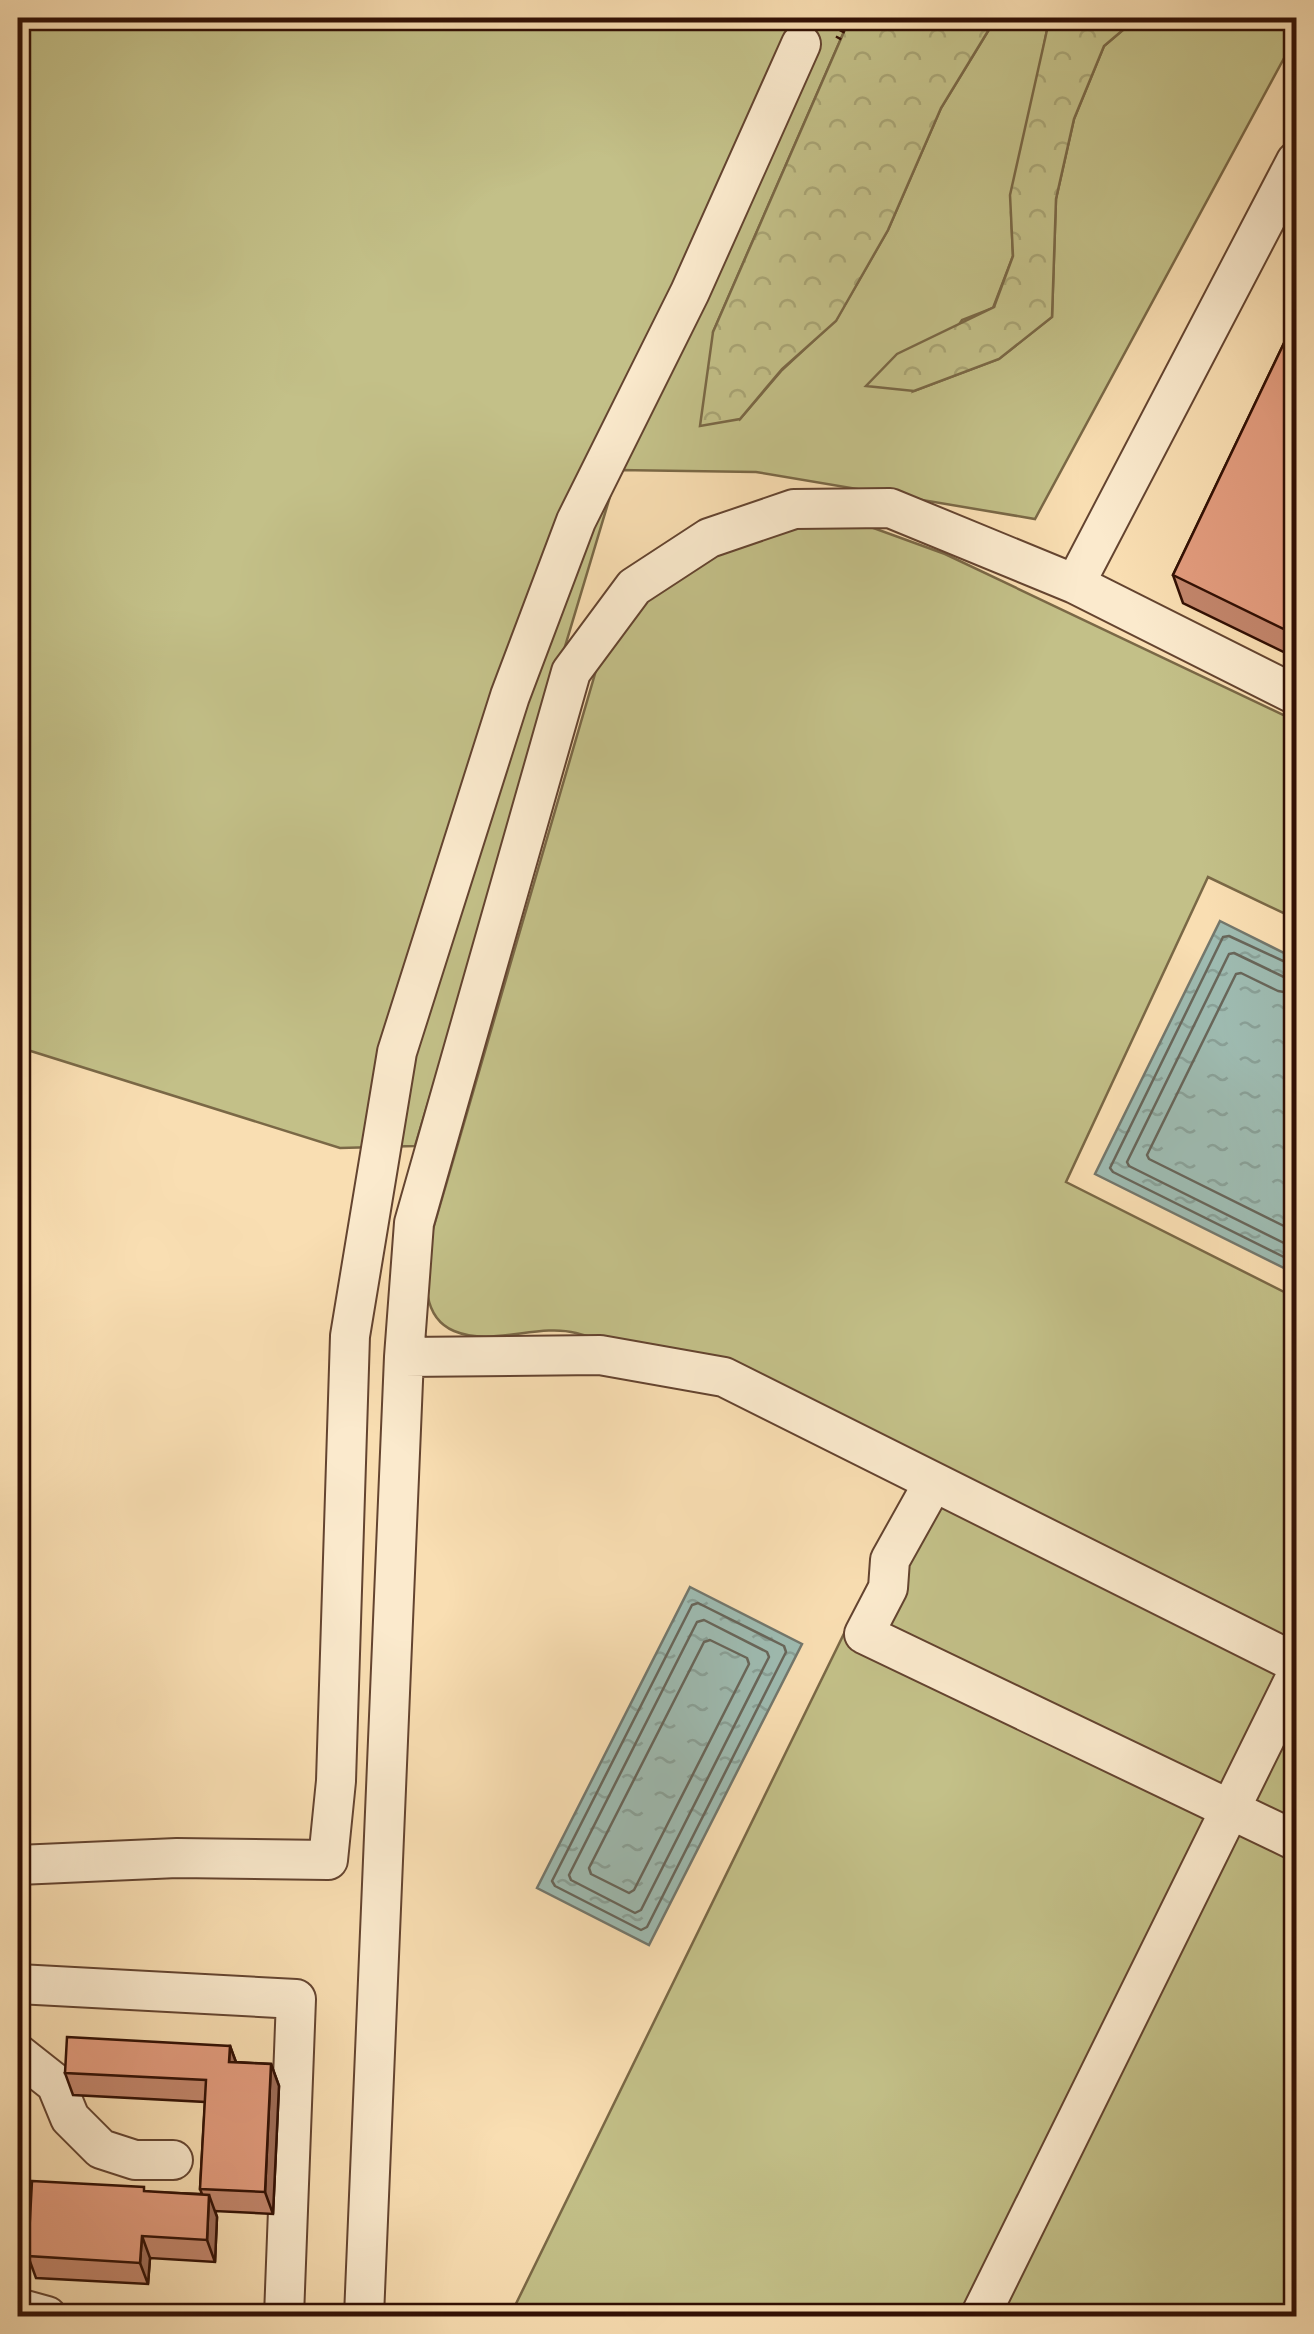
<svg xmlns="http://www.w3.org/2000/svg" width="1314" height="2334" viewBox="0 0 1314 2334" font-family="'Libre Bodoni',serif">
<defs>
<pattern id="forest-crowns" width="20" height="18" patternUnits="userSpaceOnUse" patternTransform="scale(2.5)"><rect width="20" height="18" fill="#c3c088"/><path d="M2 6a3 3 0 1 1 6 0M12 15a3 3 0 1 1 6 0" fill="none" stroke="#a8a474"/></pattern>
<pattern id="water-ripples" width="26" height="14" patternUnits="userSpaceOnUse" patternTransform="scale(2.5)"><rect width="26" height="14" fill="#9ebbb1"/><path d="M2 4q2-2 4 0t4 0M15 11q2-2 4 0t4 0" fill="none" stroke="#89a097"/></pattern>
</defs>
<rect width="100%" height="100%" fill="#f9deb2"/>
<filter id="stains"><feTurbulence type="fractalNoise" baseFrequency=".002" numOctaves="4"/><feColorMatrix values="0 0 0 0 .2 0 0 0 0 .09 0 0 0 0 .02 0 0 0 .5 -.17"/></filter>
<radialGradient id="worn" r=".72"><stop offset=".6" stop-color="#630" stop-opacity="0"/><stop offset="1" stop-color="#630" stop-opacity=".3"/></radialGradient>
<path fill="#c3c088" stroke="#7a6846" stroke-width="2.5" d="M18,18H850L713,332L740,419L782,370L836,320L888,230L941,108L996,18H1058L1047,30L1011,212L1013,256L993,308L962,320L914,391L999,359L1052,317L1056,199L1074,119L1104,46L1137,18H1296V36L1035,519L756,472L618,470L415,1146L340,1148L18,1047Z
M792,526H868L945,554L1296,721V919L1208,877L1066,1182L1296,1298V2316H510L927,1464C812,1418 696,1365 576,1333C538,1323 492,1347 454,1331C419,1316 426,1273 429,1243L597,667L646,597L711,546Z"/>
<path fill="url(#forest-crowns)" stroke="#7a6846" stroke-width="2.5" d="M850,18H996L941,108L888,230L836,321L782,369L740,419L700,426L713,332Z
M1058,18H1137L1104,46L1074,119L1056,199L1052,317L999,359L914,391L866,386L897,354L994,307L1013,256L1010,195L1047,30Z"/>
<path fill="url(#water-ripples)" stroke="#73776c" stroke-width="2.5" d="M1220,921L1296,959V1274L1095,1174Z
M690,1587L802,1644L649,1945L537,1888Z"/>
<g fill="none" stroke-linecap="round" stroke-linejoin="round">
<path stroke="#68665a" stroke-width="2.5" d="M1296,967L1229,936L1223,937L1110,1168L1113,1172L1296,1263
M1296,979L1284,977L1234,953L1229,954L1127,1162L1129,1166L1296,1249
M1296,994L1278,991L1241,973L1236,974L1147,1155L1149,1159L1296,1232
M698,1603L784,1646L786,1652L647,1927L641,1930L555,1886L552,1881L692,1605Z
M704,1620L767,1652L769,1657L641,1910L635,1913L571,1880L569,1875L697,1622Z
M710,1640L747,1658L749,1664L634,1890L629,1893L591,1874L589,1868L704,1642Z"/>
<g stroke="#644430" stroke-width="42">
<path id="minor" d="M1075,584L1296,161
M404,1357L600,1355L724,1377L1296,1663
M933,1483L890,1560L888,1588L864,1634L1296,1841
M18,1865L177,1858L328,1860L336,1781L350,1336L397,1052L510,696L576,521L690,292L801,44
M18,1984L296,1999L284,2316
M18,2054L56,2084L70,2118L101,2149L135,2160H173
M18,2308L47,2316
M364,2316L404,1357L414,1223L571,672L634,587L709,538L794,509L890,508L1075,584L1296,695
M980,2316L1296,1676"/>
</g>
<path stroke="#321004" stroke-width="6" stroke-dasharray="2.5 5" stroke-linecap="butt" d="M838,39L849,18"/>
<use href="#minor" stroke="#fbeacd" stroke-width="38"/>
</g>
<path fill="#c3866c" stroke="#321004" stroke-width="2.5" d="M1296,318V658L1183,603L1173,575Z
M230,2046L236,2062L271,2064L279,2086L273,2214L215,2211L217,2217L215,2262L150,2258L148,2284L36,2278L28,2256L146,2192L202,2194L200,2189L205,2102L73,2095L65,2073Z"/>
<path fill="#9f6d58" stroke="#321004" stroke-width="2.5" d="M230,2046L238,2068L229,2062Z
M271,2064L279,2086L273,2214L265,2192Z
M209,2195L217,2217L215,2262L207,2240Z
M142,2236L150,2258L148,2284L140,2263Z"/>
<path fill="#e39c7e" stroke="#321004" stroke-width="2.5" d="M1296,318V635L1173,575Z
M67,2037L230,2046L229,2062L271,2064L265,2192L200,2189L206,2080L65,2073Z
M32,2181L144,2187V2191L209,2195L207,2240L142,2236L140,2263L28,2256Z"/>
<rect width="1314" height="2334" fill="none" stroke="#f9deb2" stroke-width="60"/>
<rect x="20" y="20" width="1274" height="2294" fill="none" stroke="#321004" stroke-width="5"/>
<rect x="30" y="30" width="1254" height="2274" fill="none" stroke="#321004" stroke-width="2.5"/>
<rect width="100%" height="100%" filter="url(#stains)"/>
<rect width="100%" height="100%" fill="url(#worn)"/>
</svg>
